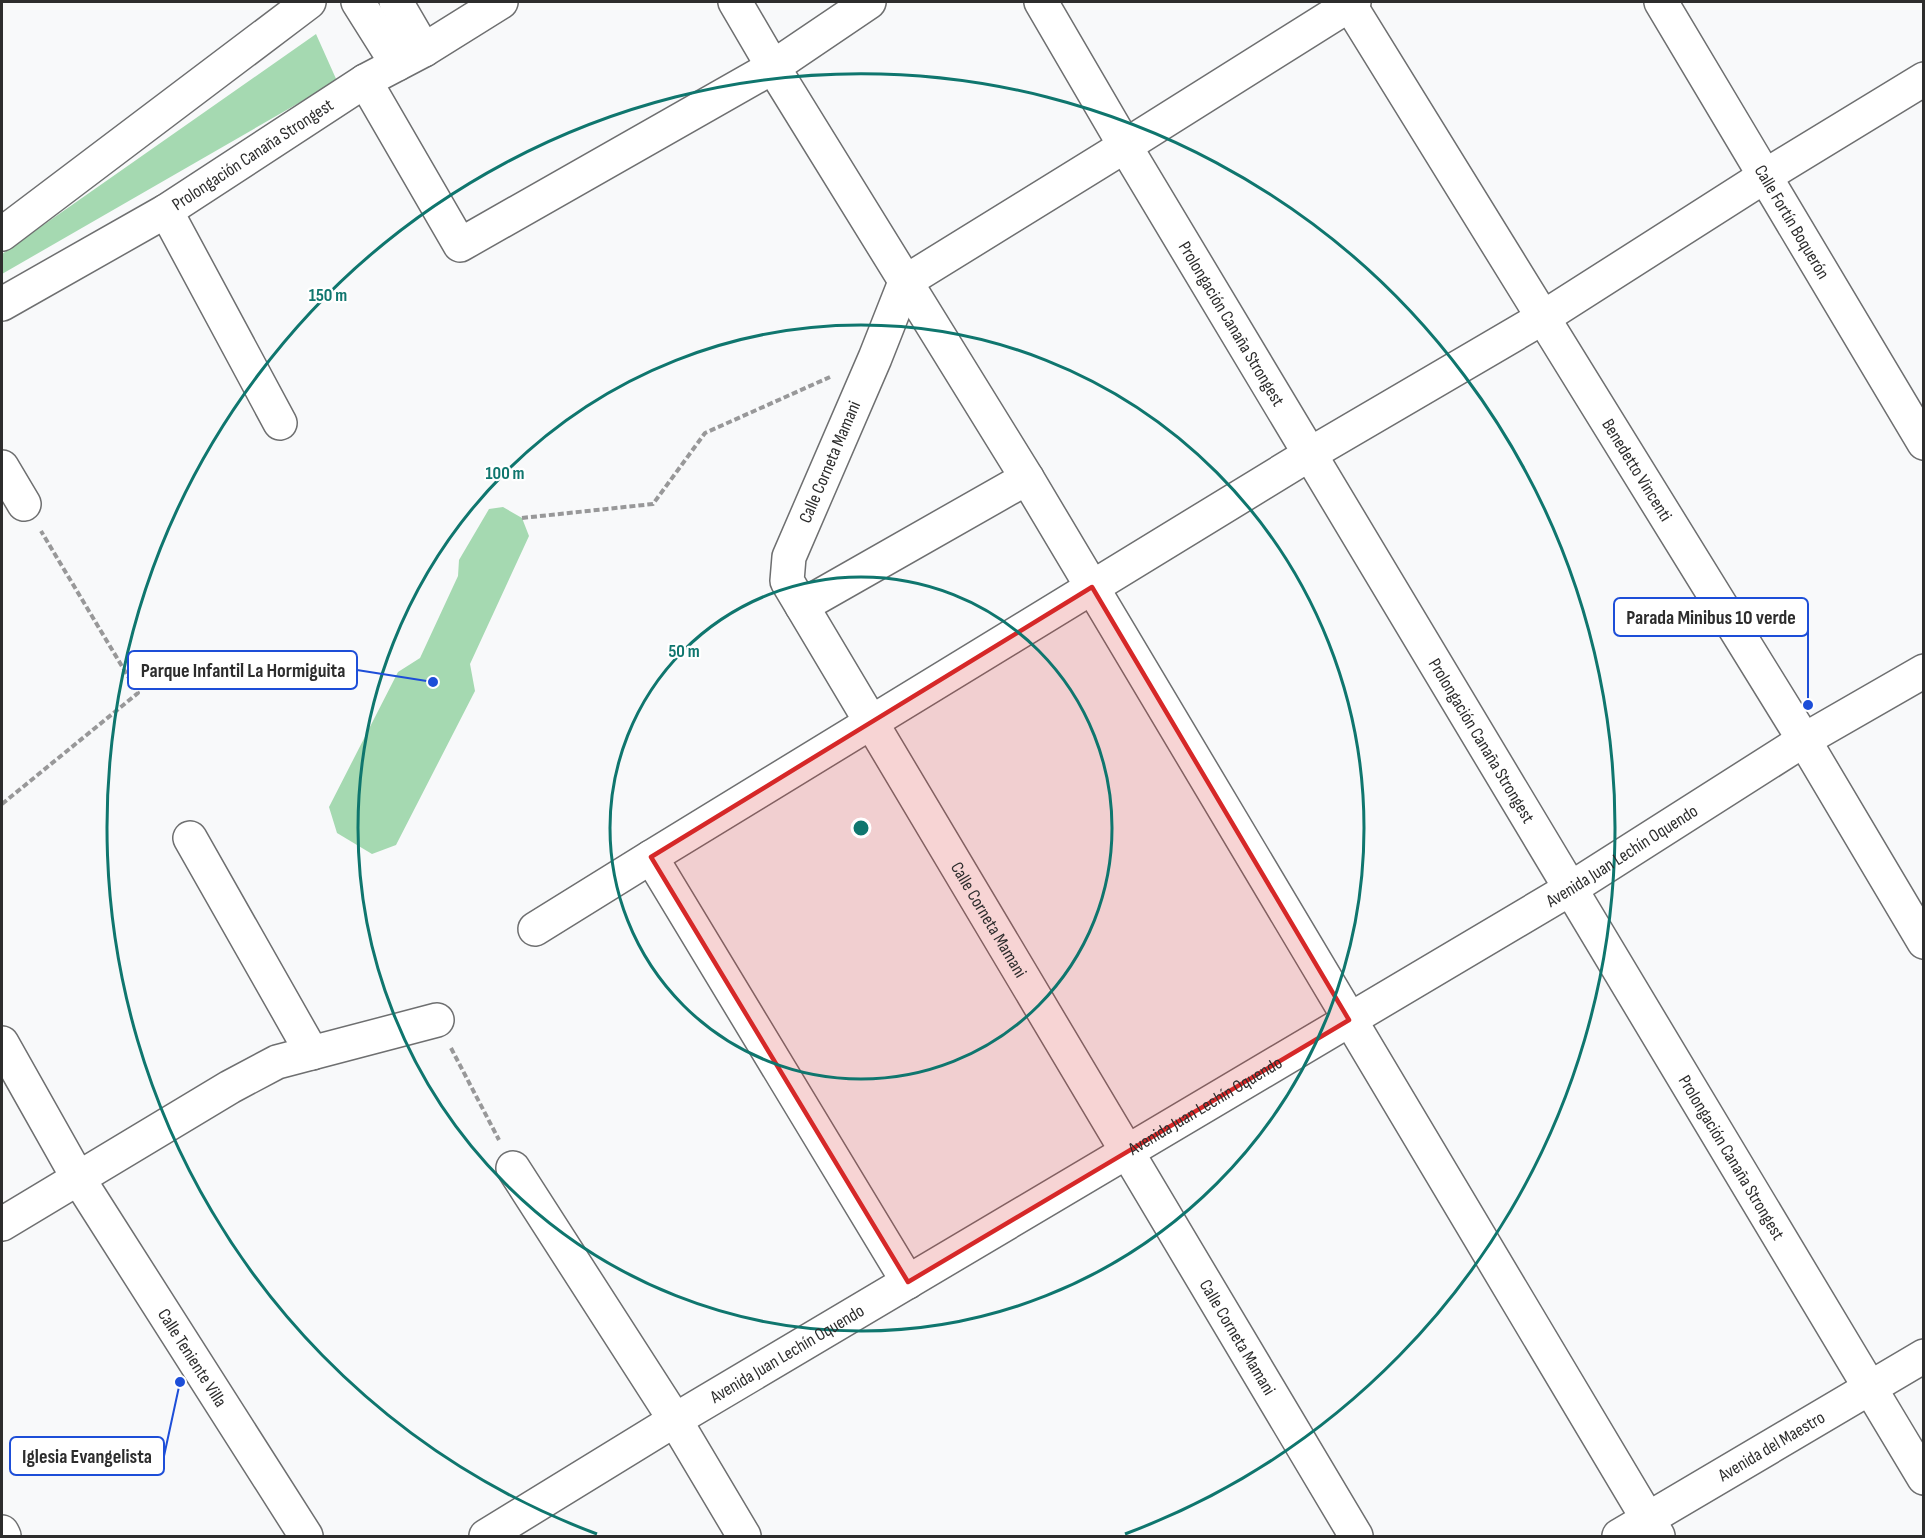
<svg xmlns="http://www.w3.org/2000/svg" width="1925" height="1538" viewBox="0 0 1925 1538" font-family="'Sofia Sans Condensed',sans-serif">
<rect width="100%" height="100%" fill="#f8f9fa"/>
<path fill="#a5d9b1" d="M316,34L337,81L2,274V254Z
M503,507L522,518L529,536L470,664L475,691L396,845L372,854L337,833L329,807L398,672L420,658L458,576L459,560L489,509Z"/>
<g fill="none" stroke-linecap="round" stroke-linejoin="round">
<g stroke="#6e6f70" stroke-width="36">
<g id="minor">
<path d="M358,2L397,64"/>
<path d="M396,2L424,50"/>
<path d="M735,2L773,67L1027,478L1658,1536"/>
<path id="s1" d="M1041,2L1125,146L1924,1478"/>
<path id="s2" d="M1348,2L1804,740L1924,942"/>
<path id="s3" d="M1354,2L1125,146L905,282L875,358L789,557L787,581L1356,1536"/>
<path id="s4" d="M1661,2L1924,443"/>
<path d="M365,81L460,245L773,67L869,2"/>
<path d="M166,211L280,423"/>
<path d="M2,234L309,2"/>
<path id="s5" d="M2,304L166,211L365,81L424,50L501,2"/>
<path d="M2,467L24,504"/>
<path d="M802,606L1027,478"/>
<path d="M190,838L312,1053"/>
<path d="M535,929L651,857"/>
<path id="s6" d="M2,1043L78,1178L306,1536"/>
<path d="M513,1168L675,1420L744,1536"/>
<path d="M2,1224L230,1087L277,1062L437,1020"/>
<path d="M908,1282L651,857L1310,454L1544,317L1765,176L1924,79"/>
<path d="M2,1532L4,1536"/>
<path id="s7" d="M486,1536L675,1420L1570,889L1804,740L1924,671"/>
<path id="s8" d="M1619,1536L1924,1356"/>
</g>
</g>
<path stroke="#989899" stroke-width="4" stroke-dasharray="6 3" stroke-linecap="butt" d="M522,518L653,504L705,433L830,377
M2,804L138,693L41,531
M451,1048L499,1140"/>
<use href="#minor" stroke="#fff" stroke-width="33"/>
</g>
<path fill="#d62828" fill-opacity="0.2" stroke="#d62828" stroke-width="4.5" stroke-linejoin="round" d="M1092,587L1349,1020L908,1282L651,857Z"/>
<g fill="none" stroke="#0f766e" stroke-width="3">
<circle cx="861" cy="828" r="251"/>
<circle cx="861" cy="828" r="503"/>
<path d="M597 1534A754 754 0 1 1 1125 1534"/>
</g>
<g text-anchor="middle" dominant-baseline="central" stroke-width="4.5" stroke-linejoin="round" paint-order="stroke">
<g font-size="18" fill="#2d2d2d" stroke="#fff">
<text stroke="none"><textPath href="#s5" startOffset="292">Prolongación Canaña Strongest</textPath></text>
<text stroke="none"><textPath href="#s4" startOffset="256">Calle Fortín Boquerón</textPath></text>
<text stroke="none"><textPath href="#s1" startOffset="374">Prolongación Canaña Strongest</textPath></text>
<text transform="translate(830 462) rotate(-67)">Calle Corneta Mamani</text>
<text stroke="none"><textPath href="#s2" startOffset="550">Benedetto Vincenti</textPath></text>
<text stroke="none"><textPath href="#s1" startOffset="860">Prolongación Canaña Strongest</textPath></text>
<text stroke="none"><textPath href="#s7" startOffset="1324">Avenida Juan Lechín Oquendo</textPath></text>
<text stroke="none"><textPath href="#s3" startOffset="1246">Calle Corneta Mamani</textPath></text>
<text stroke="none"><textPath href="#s7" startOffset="838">Avenida Juan Lechín Oquendo</textPath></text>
<text stroke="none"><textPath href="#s1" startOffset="1346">Prolongación Canaña Strongest</textPath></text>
<text stroke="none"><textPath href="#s3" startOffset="1732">Calle Corneta Mamani</textPath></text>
<text stroke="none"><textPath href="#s7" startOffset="352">Avenida Juan Lechín Oquendo</textPath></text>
<text stroke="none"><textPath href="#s6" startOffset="368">Calle Teniente Villa</textPath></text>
<text stroke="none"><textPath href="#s8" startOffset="177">Avenida del Maestro</textPath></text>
</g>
</g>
<circle cx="861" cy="828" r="9" fill="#0f766e" stroke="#fff" stroke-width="3"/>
<g font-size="18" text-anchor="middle" font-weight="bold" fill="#0f766e" stroke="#fff" stroke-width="4.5" stroke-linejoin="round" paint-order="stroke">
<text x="328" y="301">150 m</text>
<text x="505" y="479">100 m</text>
<text x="684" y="657">50 m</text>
</g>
<path fill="none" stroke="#1d4ed8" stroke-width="2" d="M1808 705L1808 617M433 682L357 670M180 1382L164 1456"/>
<g fill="#1d4ed8" stroke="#fff" stroke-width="2">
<circle cx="1808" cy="705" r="6"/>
<circle cx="433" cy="682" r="6"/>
<circle cx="180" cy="1382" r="6"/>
</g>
<g fill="#fff" stroke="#1d4ed8" stroke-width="2">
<rect x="1614" y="598" width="194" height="38" rx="6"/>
<rect x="128" y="651" width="229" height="38" rx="6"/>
<rect x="10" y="1437" width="154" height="38" rx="6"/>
</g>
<g font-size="20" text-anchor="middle" font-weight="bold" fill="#2d2d2d">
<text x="1711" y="624">Parada Minibus 10 verde</text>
<text x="243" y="677">Parque Infantil La Hormiguita</text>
<text x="87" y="1463">Iglesia Evangelista</text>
</g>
<rect width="1925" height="1538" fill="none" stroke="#2d2d2d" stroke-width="6"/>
</svg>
